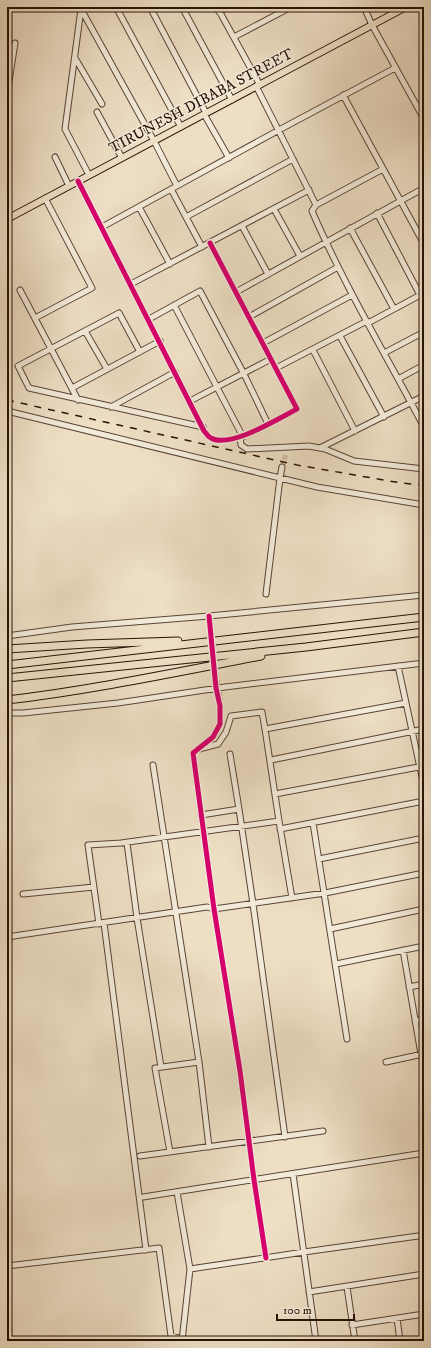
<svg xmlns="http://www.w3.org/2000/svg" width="431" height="1348" viewBox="0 0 431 1348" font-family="'IM FELL DW Pica',serif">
<rect width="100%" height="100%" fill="#eddec4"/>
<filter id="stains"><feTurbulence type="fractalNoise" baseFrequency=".005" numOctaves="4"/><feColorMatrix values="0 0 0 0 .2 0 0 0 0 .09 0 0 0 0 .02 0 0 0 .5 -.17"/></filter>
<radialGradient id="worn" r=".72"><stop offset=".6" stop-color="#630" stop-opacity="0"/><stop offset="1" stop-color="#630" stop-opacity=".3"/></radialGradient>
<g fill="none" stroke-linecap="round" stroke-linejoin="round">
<path stroke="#6c786e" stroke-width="1.5" d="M7,13L9,7"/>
<path stroke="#cfbfa8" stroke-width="5" stroke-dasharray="5 2.5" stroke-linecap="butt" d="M282,467L286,454
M211,639L214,667"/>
<g stroke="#594536" stroke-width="7">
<path id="minor" d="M116,7L181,127
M150,7L206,113
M182,7L232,100
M217,7L260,85
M364,7L372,25L424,119
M419,7L424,15
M81,9L154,141L177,186
M81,9L65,129L89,175
M219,12L227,7
M234,37L291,7
M75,58L102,104
M256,86L316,205
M7,94L15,43
M343,95L424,244
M97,112L122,158
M204,114L229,158
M55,157L69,186
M383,169L316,205L312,211C344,285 386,355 424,427
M78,181L204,431C206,433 208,437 211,438C230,449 279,418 297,409L210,243
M171,189L202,247
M139,207L170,264
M274,209L300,256
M377,213L420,295
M186,217L293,159
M242,226L268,274
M102,227L279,130L395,68
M350,228L394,309
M131,284L309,190
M20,290L78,400
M236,292L424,188
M174,305L243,437
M249,317L338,267
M35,318L92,288L45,198
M149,319L200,291L244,374L268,424
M368,323L424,293
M85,331L107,369
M340,336L384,417
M263,343L352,295
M313,350L355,431
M140,352L119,313L18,366L29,388L203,427
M384,353L424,332
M276,368L367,321
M398,379L424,365
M72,388L160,341
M190,401L271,359
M111,407L175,372
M7,411L317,487L424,505
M240,437L241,445L247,449L309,446L325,449L354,461L424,469
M320,448L424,396
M266,594L280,478L282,467
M209,616L211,634
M7,636L72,627L209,616L424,595
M398,666L424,786
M214,670L220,706V724L213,737L193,753L214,909L240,1071L254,1180L266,1258
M7,713H23L118,703L225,687L424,663
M265,729L279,821L292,898
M199,749L218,744L226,732L231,716L262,712L265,729L406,703
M271,760L424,729
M153,765L199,1062L209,1147
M275,794L424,766
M239,809L253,904L285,1137
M201,815L239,809L230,754
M313,823L347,1039
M280,829L424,801
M127,843L137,918L161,1067
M319,859L424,838
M23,894L94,887
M104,923L146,1250
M99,924L88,845L121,843L279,821
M330,929L424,909
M7,937L207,907L214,909L325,893L424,873
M403,950L421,1054
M336,964L424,946
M409,987L424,984
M415,1021L424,1019
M386,1062L423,1054
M170,1152L155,1068L199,1062
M140,1156L323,1131
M293,1174L316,1341
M177,1192L190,1269L182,1341
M143,1197L424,1153
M7,1266L159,1248L171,1336L182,1339
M190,1269L304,1252L418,1236
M347,1287L355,1341
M309,1292L424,1274
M397,1318L400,1341
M352,1325L424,1314"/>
</g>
<g stroke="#281206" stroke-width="8">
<path id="major" d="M7,219L406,7"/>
</g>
<g stroke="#281206" stroke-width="9">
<path id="highway" d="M7,649L87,644L178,641
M7,665L424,617
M7,678L306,647L424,632
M7,700C92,690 177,672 261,656"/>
</g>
<use href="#minor" stroke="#f3ead9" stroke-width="5"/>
<use href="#major" stroke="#eddec4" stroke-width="6"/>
<use href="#highway" stroke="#eddec4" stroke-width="7"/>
<path stroke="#281206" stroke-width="1.5" stroke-dasharray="7 7" stroke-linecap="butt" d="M7,400L297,465L401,483L424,485"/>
<g stroke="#f3ead9" stroke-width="8">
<path id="cycleway" d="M78,181L204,431C206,433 208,437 211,438C230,449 279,418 297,409L210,243
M209,616L216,688L220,706V724L213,737L193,753L214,909L240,1071L254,1180L266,1258"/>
</g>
<use href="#cycleway" stroke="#d6006c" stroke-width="5"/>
</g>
<g text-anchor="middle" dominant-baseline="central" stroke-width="3" stroke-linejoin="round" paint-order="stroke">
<g font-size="15" fill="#281206" stroke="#f3ead9">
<text transform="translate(201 101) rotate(-28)">TIRUNESH DIBABA STREET</text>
</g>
</g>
<rect width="431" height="1348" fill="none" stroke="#eddec4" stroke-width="24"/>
<rect x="8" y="8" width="415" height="1332" fill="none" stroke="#281206" stroke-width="2"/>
<rect x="12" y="12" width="407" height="1324" fill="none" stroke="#281206"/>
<path d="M277 1314v6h77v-6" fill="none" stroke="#281206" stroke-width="2"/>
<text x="283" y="1314" font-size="12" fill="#281206" stroke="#f3ead9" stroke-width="3" paint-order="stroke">100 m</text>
<rect width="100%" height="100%" filter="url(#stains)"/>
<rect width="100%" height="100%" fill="url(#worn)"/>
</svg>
